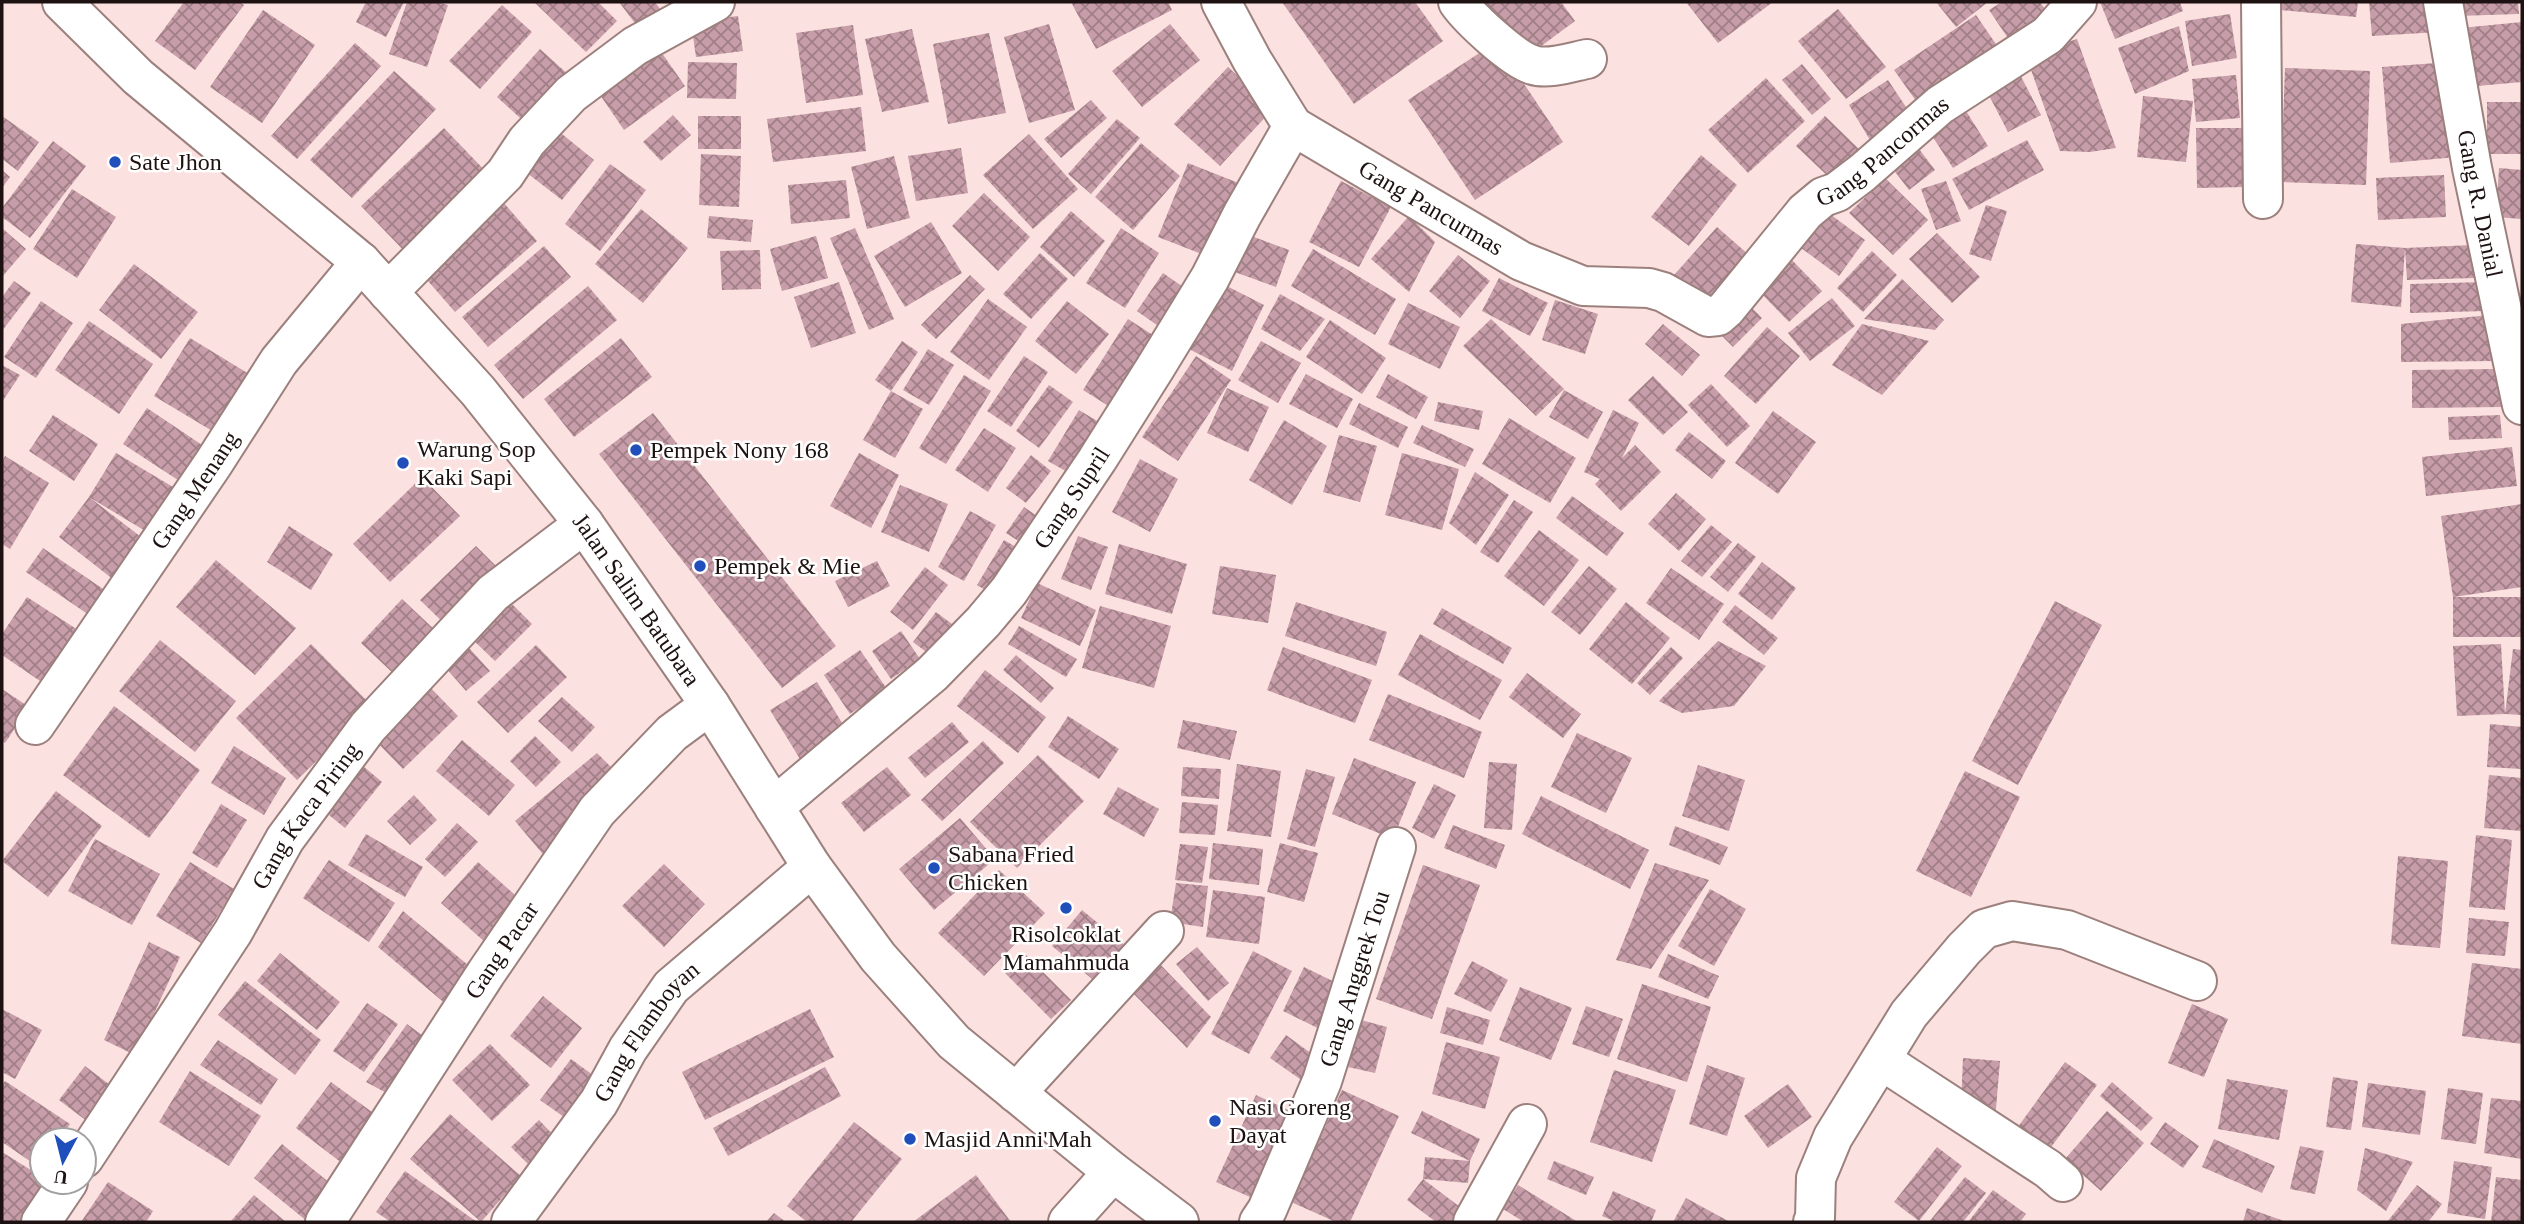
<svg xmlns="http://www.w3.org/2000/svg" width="2524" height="1224" viewBox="0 0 2524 1224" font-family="Georgia,serif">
<defs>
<pattern id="building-cross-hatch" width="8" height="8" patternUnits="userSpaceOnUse" patternTransform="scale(1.75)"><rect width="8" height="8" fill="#c69da8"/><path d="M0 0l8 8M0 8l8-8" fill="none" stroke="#a07f87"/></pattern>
</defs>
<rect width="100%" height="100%" fill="#fbe1df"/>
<path fill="url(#building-cross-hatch)" d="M184,2H239L244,5L195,70L155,41Z
M366,2H404L386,37L356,22Z
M407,2H438L448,5L427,67L389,54Z
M534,2H598L617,21L586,52Z
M619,2H655L663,13L640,30Z
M1071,2H1168L1172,10L1096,49Z
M1282,2H1415L1443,41L1354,104Z
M1483,2H1561L1575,21L1525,58Z
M1686,2H1773L1718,43Z
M1936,2H1988L1956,27Z
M2002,2H2040L2053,21L2014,47L1989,10Z
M2100,2H2180L2183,11L2115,39Z
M2270,2H2358L2356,17L2270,9Z
M2369,2H2437L2439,32L2372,36Z
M2456,2H2518L2519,14L2457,16Z
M502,5L532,32L480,89L449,61Z
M1838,9L1886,67L1846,99L1798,41Z
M263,10L315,45L262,123L210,87Z
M2230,14L2237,58L2192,66L2185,21Z
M1976,15L2000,50L1919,105L1894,70Z
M738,16L743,51L696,57L691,22Z
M2522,22V82L2466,87L2461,28Z
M1049,24L1075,110L1029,123L1004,37Z
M1170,24L1200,60L1142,107L1112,71Z
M853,25L863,95L806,103L796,33Z
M2179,26L2189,71L2135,94L2118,48Z
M912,29L929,102L882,112L865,39Z
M989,33L1006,113L948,124L933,44Z
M2077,39L2116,148L2090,152L2060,151L2026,56Z
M1496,42L1563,142L1475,200L1408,100Z
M355,43L381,66L297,159L271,136Z
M540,49L571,77L528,125L497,97Z
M659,49L685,86L624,130L598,92Z
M688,62L737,63L736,99L687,98Z
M2450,62L2457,157L2390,163L2382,67Z
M2014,63L2041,115L2008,132L1981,80Z
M1802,64L1831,99L1812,115L1782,80Z
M1228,67L1273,109L1220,166L1174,124Z
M2285,68L2370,71L2366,185L2281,182Z
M394,71L436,109L352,198L310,160Z
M2236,75L2240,118L2196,122L2192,79Z
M1766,78L1805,121L1748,173L1708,130Z
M1888,80L1914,119L1873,145L1849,105Z
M2143,96L2193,101L2186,162L2137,157Z
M1091,100L1107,118L1061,158L1044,139Z
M2487,102H2522V154H2487Z
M1961,103L1988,146L1953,168L1925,125Z
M861,107L866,151L773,162L767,119Z
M673,115L691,135L661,161L643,142Z
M2,116L39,142L18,171L2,159Z
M698,116H741V149H698Z
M1825,116L1863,153L1834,182L1796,146Z
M1117,119L1140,138L1091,194L1068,174Z
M551,125L594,160L562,200L518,166Z
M444,128L493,179L410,257L361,206Z
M2196,128H2243L2244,187L2197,188Z
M1029,134L1078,189L1033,229L983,175Z
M2027,140L2044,170L1969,210L1952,179Z
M53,141L86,166L30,238L2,217V208Z
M1141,143L1180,176L1133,230L1095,197Z
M961,148L968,193L916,201L908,156Z
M1919,149L1935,170L1909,190L1893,169Z
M701,154L741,156L739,207L699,205Z
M1701,155L1737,185L1689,246L1651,217Z
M894,156L910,218L867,229L851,167Z
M1188,163L1246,186L1217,260L1158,237Z
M610,164L646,190L600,251L565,224Z
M2499,168L2522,170V219L2496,217Z
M2,170L10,177L2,188Z
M2444,175L2446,217L2378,220L2376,178Z
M1885,178L1928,220L1893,255L1849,213Z
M846,180L850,218L791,224L788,185Z
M1341,181L1391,207L1359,267L1309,242Z
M1946,181L1961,221L1936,230L1921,189Z
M72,189L116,217L77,278L33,249Z
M984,193L1030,237L998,271L952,226Z
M503,202L537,241L455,312L421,273Z
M1986,205L2007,211L1991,261L1969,254Z
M1819,206L1865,240L1839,276L1793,242Z
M641,209L688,248L643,303L595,264Z
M1071,211L1105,241L1074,277L1040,247Z
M709,216L753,220L751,242L707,238Z
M1409,216L1435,242L1409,292L1371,259Z
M931,222L962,273L905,307L874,256Z
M1717,227L1757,262L1713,311L1674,275Z
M2,228L26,249L2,277Z
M855,228L894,319L869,330L830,238Z
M1121,228L1159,253L1125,308L1086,283Z
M1937,233L1980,277L1952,303L1909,259Z
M1246,234L1289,250L1276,287L1232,271Z
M816,236L828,278L782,291L770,249Z
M2356,244L2405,248L2401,307L2351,302Z
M2472,245L2474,278L2407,280L2405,248Z
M544,246L571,277L488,347L462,317Z
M1313,249L1396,299L1375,335L1291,286Z
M760,250L761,289L722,290L720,251Z
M1872,251L1897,275L1863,312L1837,288Z
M1040,253L1068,279L1031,319L1003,294Z
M1458,255L1490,281L1460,318L1429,291Z
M1789,257L1822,291L1789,322L1756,288Z
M134,264L198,312L161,359L99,310Z
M1163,273L1186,289L1161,328L1137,311Z
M970,275L985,289L936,339L921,325Z
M1499,278L1548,303L1530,336L1482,311Z
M1902,279L1944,320L1935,330L1864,319Z
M14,281L31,293L2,331V297Z
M1217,281L1264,305L1232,371L1185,347Z
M839,282L856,333L811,348L794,297Z
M2486,282L2487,311L2410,313V284Z
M588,286L617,320L523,399L494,365Z
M1280,294L1325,319L1300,351L1261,329Z
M1832,298L1855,326L1810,361L1788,333Z
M988,299L1027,327L989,380L950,352Z
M1743,299L1762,318L1733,347L1714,328Z
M1555,300L1598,314L1585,354L1542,340Z
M41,301L73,323L36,378L4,357Z
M1067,301L1109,334L1076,374L1035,341Z
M1408,303L1460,327L1440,369L1388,344Z
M2489,315L2494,361L2401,362V324Z
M1128,319L1159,339L1115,410L1083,390Z
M1491,319L1564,389L1536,416L1463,346Z
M1330,320L1386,358L1362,394L1306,357Z
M89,321L153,364L119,414L55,370Z
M1663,324L1700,355L1682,376L1645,344Z
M1862,324L1929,341L1882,395L1832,365Z
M1767,327L1800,356L1756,404L1724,376Z
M190,338L249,374L214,432L154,396Z
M621,338L652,377L574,437L544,399Z
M902,341L918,352L891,391L875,380Z
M1261,341L1301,363L1278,403L1238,380Z
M928,349L954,365L929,405L903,390Z
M1024,356L1048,372L1011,427L987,411Z
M1196,356L1231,380L1178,461L1142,437Z
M2,365L20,375L2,402Z
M2501,369V407L2412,408V370Z
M1306,374L1353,399L1337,428L1289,404Z
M1388,374L1428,397L1416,419L1376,397Z
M964,375L991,391L946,464L919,448Z
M1653,376L1688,412L1663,435L1628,400Z
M1711,384L1750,426L1727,447L1688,405Z
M1049,385L1073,402L1039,448L1016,431Z
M1227,388L1269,407L1248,452L1207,433Z
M1564,390L1603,412L1588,439L1549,417Z
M891,391L923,409L895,458L863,440Z
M1438,402L1483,411L1479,430L1434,421Z
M1359,403L1408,427L1398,448L1349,424Z
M147,408L211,451L187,486L123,444Z
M1079,410L1107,427L1076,477L1048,461Z
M1613,410L1639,423L1622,458L1635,445L1661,472L1621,511L1595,484L1600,479L1584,472Z
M1773,411L1816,442L1778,494L1735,463Z
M653,413L836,646L782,688L599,454Z
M53,415L98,444L74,481L29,451Z
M2500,415L2502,438L2449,440L2448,417Z
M1509,418L1576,458L1550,503L1482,464Z
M1284,420L1327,446L1292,505L1249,480Z
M1422,425L1474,449L1465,467L1413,443Z
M984,428L1016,448L988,492L955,470Z
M1689,432L1726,461L1712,479L1675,450Z
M1339,435L1377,446L1360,502L1323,492Z
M2512,447L2517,486L2426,496L2422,457Z
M116,453L173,487L147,532L89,497Z
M859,453L899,475L871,528L830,506Z
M1402,453L1459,469L1442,530L1385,515Z
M1031,455L1051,471L1026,503L1006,488Z
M5,456L49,483L10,549L2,544V462Z
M1140,459L1178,479L1150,532L1112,512Z
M1475,472L1509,495L1476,545L1449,523Z
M422,477L460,516L390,582L353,544Z
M900,485L948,504L929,552L881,532Z
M1676,493L1706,519L1679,551L1648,524Z
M1572,496L1624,533L1607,556L1556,518Z
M89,497L145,540L114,580L59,537Z
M1514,500L1533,512L1498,563L1480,552Z
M2522,504V587L2453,597L2441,516Z
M1024,507L1046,522L1029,548L1006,533Z
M970,511L996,525L964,581L938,567Z
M1711,525L1732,542L1702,577L1681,561Z
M289,526L333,554L311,590L267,562Z
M1539,530L1579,560L1544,606L1504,576Z
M1078,536L1108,547L1091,590L1061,579Z
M1004,540L1021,550L995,596L977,585Z
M1738,543L1756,557L1728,592L1710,577Z
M1119,544L1187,564L1172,614L1105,594Z
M476,546L508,578L452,631L420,600Z
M43,548L109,593L92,617L26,572Z
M216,560L296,628L255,675L176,607Z
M877,561L890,586L848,607L835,581Z
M1762,562L1796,588L1772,620L1738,594Z
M1220,566L1276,575L1268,623L1212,614Z
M1589,566L1617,589L1580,635L1551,612Z
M925,567L948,585L913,630L890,612Z
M1671,568L1724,604L1699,640L1646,603Z
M1037,583L1096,610L1080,646L1021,618Z
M27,597L78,630L43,683L2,655V634Z
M2453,597H2522V637H2453Z
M402,599L438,633L396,676L361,643Z
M507,599L532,624L495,661L469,636Z
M2055,601L2102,625L2018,785L1972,761Z
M1296,602L1387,632L1376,666L1285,636Z
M1626,602L1670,638L1632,684L1589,649Z
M1735,605L1778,638L1764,655L1722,622Z
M1100,606L1171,626L1154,688L1082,668Z
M1442,608L1512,648L1503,664L1433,624Z
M936,612L952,624L929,654L913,642Z
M1019,626L1077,659L1066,677L1008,644Z
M901,631L920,659L891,679L872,651Z
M1420,634L1502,680L1480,720L1398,675Z
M460,638L490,671L466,691L438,659Z
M160,640L236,701L195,752L119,691Z
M1718,641L1766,666L1734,706L1682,713L1659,701Z
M311,644L372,706L297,780L236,718Z
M2501,644L2505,714L2457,716L2453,646Z
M536,645L567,677L508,733L477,702Z
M1283,647L1372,680L1355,723L1267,690Z
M1671,647L1683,658L1650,695L1637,683Z
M2513,649L2522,650V715L2505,714Z
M860,650L887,689L850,714L824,675Z
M1016,655L1054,688L1041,703L1003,670Z
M985,670L1046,717L1018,753L957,706Z
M1527,673L1581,714L1563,738L1509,697Z
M424,681L458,716L403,769L369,734Z
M817,682L847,731L800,759L770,710Z
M2,689L29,707L5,743L2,741Z
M1388,694L1482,732L1464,778L1369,740Z
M562,697L595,727L572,752L538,721Z
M114,706L200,770L149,838L63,775Z
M1068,716L1119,749L1099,779L1048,747Z
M1183,720L1237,731L1230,760L1177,748Z
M952,722L969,742L925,778L908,758Z
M2490,724L2522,727V769L2487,767Z
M1577,733L1632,758L1606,813L1551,787Z
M535,736L561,762L536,787L510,761Z
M462,740L515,785L489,816L436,771Z
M983,741L1004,763L942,821L921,800Z
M234,746L286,778L264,815L211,783Z
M597,753L616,772L552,865L515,821Z
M1038,755L1084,801L1017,868L970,822Z
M351,756L382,782L345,828L313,802Z
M1354,758L1416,782L1393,839L1332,814Z
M1489,762L1517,764L1512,830L1484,828Z
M1237,764L1281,771L1271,837L1227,831Z
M1698,765L1745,780L1729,831L1682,816Z
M887,767L911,795L864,832L841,803Z
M1183,767L1221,769L1219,799L1181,796Z
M1306,769L1335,777L1315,847L1287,839Z
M1965,771L2020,797L1971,897L1916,871Z
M2489,775L2522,778V831L2484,828Z
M1434,784L1456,795L1434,839L1412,828Z
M1118,787L1159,809L1144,837L1103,814Z
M56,791L102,826L48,897L2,861Z
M414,795L437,820L410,845L387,821Z
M1541,796L1649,850L1630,889L1522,834Z
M1182,802L1218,805L1215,835L1179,833Z
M221,804L247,820L217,868L192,853Z
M960,818L995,859L934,910L899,869Z
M457,823L478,842L445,877L425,859Z
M1453,825L1505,845L1496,869L1444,848Z
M1675,826L1728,847L1720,865L1669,845Z
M366,834L423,867L405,897L348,865Z
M2476,835L2512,840L2505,910L2469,907Z
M95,839L160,874L132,925L68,891Z
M1213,843L1263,849L1259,885L1209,879Z
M1280,843L1318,853L1304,902L1267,892Z
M1180,844L1208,847L1202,883L1175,880Z
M2398,856L2448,861L2440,948L2391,944Z
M329,860L395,903L369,942L303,898Z
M190,862L234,889L201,943L156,916Z
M478,862L523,902L486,943L441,903Z
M1655,863L1709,880L1651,969L1616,960Z
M664,864L705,904L664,947L622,906Z
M1423,865L1480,885L1432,1019L1376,999Z
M999,870L1045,913L984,976L938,933Z
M1176,883L1208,886L1203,927L1170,922Z
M1710,889L1746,909L1714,966L1678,946Z
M1213,890L1265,897L1259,944L1206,937Z
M1082,910L1127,947L1097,983L1052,946Z
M403,911L474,970L447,1005L378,947Z
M2469,918L2509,922L2505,956L2466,953Z
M149,942L180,957L135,1055L104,1040Z
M1197,947L1229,983L1208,1001L1176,964Z
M1253,951L1292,971L1249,1054L1211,1034Z
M280,953L340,1002L317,1030L257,981Z
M1025,954L1071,1000L1051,1019L1005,973Z
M1668,954L1719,976L1708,999L1658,977Z
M1156,960L1211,1017L1187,1048L1127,987Z
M1472,961L1508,980L1491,1012L1454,994Z
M2472,963L2522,969V1044L2462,1036Z
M1304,967L1363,996L1342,1040L1283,1011Z
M245,981L321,1040L295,1075L218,1015Z
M1642,984L1711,1007L1687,1082L1617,1059Z
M1520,987L1572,1008L1551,1060L1499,1040Z
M543,996L582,1028L551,1068L510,1036Z
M367,1003L398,1024L364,1072L333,1051Z
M2192,1004L2228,1019L2204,1077L2168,1063Z
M1586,1006L1623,1019L1609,1057L1572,1044Z
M1447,1007L1490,1020L1483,1045L1440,1033Z
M2,1009L42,1030L15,1079L2,1072Z
M810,1009L834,1057L705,1120L682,1072Z
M1361,1020L1387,1027L1375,1073L1348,1067Z
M407,1024L430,1041L394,1097L366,1082Z
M1286,1035L1323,1062L1307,1084L1270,1058Z
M218,1040L278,1079L261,1105L200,1065Z
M1446,1042L1500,1057L1485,1109L1432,1094Z
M490,1044L530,1085L492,1121L452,1080Z
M1963,1058L2000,1061L1994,1132L1961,1105Z
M571,1059L601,1081L571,1122L540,1100Z
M2065,1062L2097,1085L2046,1154L2015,1131Z
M1707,1065L1745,1078L1727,1136L1689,1124Z
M85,1066L118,1091L92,1125L59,1100Z
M825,1067L841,1096L728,1156L713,1128Z
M1614,1070L1676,1090L1652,1162L1590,1142Z
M190,1071L261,1116L229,1166L159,1122Z
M2333,1077L2358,1081L2351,1130L2326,1127Z
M2227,1079L2288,1090L2279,1140L2218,1129Z
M5,1081L70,1124L59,1140H42L40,1168L2,1142V1085Z
M331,1082L387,1123L351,1170L296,1128Z
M2112,1082L2153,1118L2141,1131L2100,1096Z
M2368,1083L2426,1091L2420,1135L2362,1127Z
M1788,1084L1812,1117L1768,1148L1744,1116Z
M2448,1088L2483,1093L2476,1144L2441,1139Z
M1342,1090L1399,1116L1350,1222H1336L1291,1202Z
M1256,1095L1290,1111L1250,1197L1216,1182Z
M2491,1098L2522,1101V1159L2484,1153Z
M1422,1111L1480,1139L1470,1161L1411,1133Z
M2107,1111L2144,1143L2101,1191L2065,1159Z
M450,1114L521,1176L481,1222L410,1159Z
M539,1120L560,1142L533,1169L511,1147Z
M854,1122L902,1159L851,1222H807L787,1206Z
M2165,1122L2199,1146L2183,1168L2150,1144Z
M2214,1139L2275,1166L2262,1193L2202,1167Z
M282,1144L336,1188L308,1222L254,1178Z
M2300,1146L2324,1151L2315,1194L2290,1189Z
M1937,1147L1962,1166L1919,1221L1894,1202Z
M2365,1148L2413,1162L2386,1211L2357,1190Z
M2,1152L42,1177V1182H45L19,1222H2Z
M1425,1157L1470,1161L1468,1183L1423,1179L1464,1210L1455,1222H1436L1407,1200L1423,1179Z
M1554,1161L1594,1177L1586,1195L1547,1179Z
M2454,1161L2492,1167L2485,1219L2447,1213Z
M405,1171L477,1222H391L376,1212Z
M976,1175L1011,1222H913Z
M1965,1177L1986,1193L1963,1222H1929Z
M2496,1177L2522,1180V1222H2491Z
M108,1182L153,1211L146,1222H81Z
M1518,1185L1578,1222H1524L1503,1209Z
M2417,1185L2442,1204L2428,1222H2387Z
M1993,1190L2026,1214L2020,1222H1968Z
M1613,1191L1656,1210L1651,1222H1617L1602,1216Z
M254,1195L286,1222H230Z
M1686,1198L1730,1222H1673Z
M2247,1208L2287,1222H2243Z
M774,1213L786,1222H766Z"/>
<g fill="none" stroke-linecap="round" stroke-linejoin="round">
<g stroke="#9c807d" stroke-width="42">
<g id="minor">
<path id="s1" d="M62,2L138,77L361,262L478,391L584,524L710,705L812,867L878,957L954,1042L1113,1172L1179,1222"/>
<path id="s2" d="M1221,2L1252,60L1293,126L1521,261L1583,286L1649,288L1663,292L1708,317L1718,316L1726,309L1805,212L1823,197L1837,192L1862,173L1940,105L2048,35L2077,2"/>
<path d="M1458,2C1470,19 1513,59 1533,65C1548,70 1572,62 1587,59"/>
<path d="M2261,2L2263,199"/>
<path id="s3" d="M2443,2L2472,168L2522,405"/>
<path d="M388,292L505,174L527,141L571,94L635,46L715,2"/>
<path id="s4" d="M35,725L213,464L279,361L361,262"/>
<path id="s5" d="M774,807L932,674L983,622L1009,591L1097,460L1155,368L1210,278L1242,215L1293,126"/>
<path d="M1881,1060L2048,1169L2063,1182"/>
<path d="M1016,1093L1164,931"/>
<path id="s6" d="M84,1158L233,932L285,839L368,727L493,593L584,524"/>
<path d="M41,1222L68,1182"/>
<path id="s7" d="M325,1222L486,973L597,811L672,733L710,705"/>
<path id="s8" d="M511,1222L599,1102L628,1049L671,987L812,867"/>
<path d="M1068,1222L1113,1172"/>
<path id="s9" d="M1259,1222L1267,1210L1322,1081L1396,847"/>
<path d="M1473,1222L1527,1124"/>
<path d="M1813,1222L1815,1218L1816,1178L1833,1137L1909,1014L1964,949L1984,929L2012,921L2067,930L2197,981"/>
</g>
</g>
<use href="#minor" stroke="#fff" stroke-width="38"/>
</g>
<g fill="#204ebb" stroke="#fff" stroke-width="2.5">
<circle cx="115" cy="162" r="7"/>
<circle cx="636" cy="450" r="7"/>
<circle cx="403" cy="463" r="7"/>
<circle cx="700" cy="566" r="7"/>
<circle cx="934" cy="868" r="7"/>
<circle cx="1066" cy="908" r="7"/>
<circle cx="1215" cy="1121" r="7"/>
<circle cx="910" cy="1139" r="7"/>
</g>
<g text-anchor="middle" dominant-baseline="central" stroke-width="5" stroke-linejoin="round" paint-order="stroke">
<g font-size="24" fill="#1d1211" stroke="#fff">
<text stroke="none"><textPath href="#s2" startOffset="852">Gang Pancormas</textPath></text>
<text stroke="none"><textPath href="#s3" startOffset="205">Gang R. Danial</textPath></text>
<text stroke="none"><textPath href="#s2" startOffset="304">Gang Pancurmas</textPath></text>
<text stroke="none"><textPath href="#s4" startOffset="284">Gang Menang</textPath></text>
<text stroke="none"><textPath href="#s5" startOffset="432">Gang Supril</textPath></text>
<text stroke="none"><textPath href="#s1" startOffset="833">Jalan Salim Batubara</textPath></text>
<text stroke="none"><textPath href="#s6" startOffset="408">Gang Kaca Piring</textPath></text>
<text stroke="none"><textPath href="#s7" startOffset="324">Gang Pacar</textPath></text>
<text stroke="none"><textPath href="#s9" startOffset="262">Gang Anggrek Tou</textPath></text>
<text stroke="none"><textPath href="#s8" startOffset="234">Gang Flamboyan</textPath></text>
</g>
<g font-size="24" fill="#1d1211" stroke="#fff" text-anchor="start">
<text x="129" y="162">Sate Jhon</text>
<text x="417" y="449">Warung Sop<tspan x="417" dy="28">Kaki Sapi</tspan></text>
<text x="650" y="450">Pempek Nony 168</text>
<text x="714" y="566">Pempek &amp; Mie</text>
<text x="948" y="854">Sabana Fried<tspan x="948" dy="28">Chicken</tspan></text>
<text x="1066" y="934" text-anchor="middle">Risolcoklat<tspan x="1066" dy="28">Mamahmuda</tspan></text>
<text x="1229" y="1107">Nasi Goreng<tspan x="1229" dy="28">Dayat</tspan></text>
<text x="924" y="1139">Masjid Anni'Mah</text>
</g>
</g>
<rect width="2524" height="1224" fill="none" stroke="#1d1211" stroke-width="7"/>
<g transform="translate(63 1161) rotate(187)"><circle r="33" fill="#ffffff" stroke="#a5a0a0" stroke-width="2"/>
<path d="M0-5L12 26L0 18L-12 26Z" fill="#204ebb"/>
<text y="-10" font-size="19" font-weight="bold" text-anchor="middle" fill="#1d1211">U</text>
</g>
</svg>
